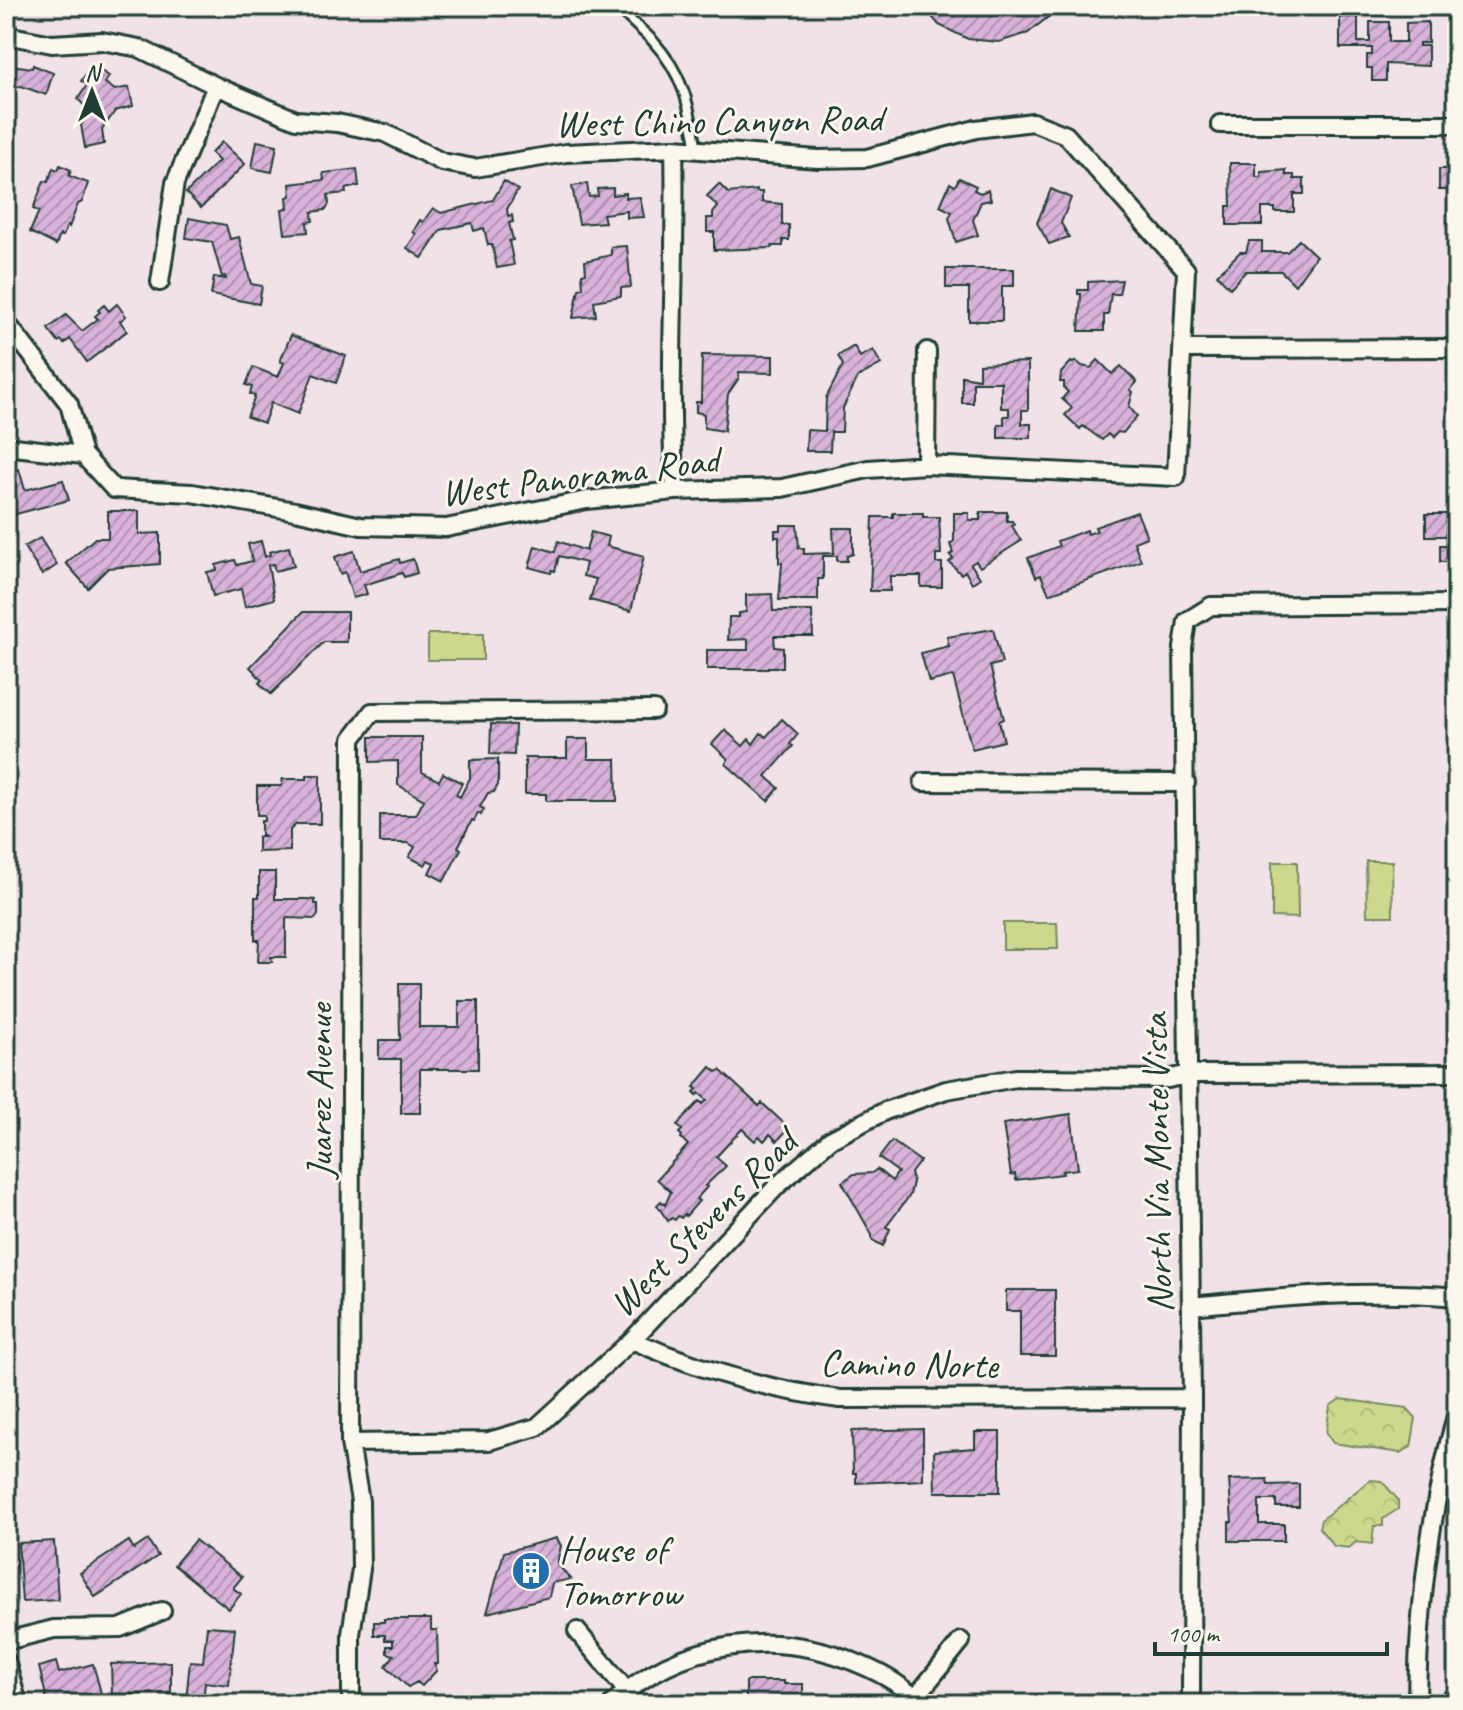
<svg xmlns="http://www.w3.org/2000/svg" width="1463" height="1710" viewBox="0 0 1463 1710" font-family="Caveat,sans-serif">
<defs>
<pattern id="park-crowns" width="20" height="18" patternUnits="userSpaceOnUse" patternTransform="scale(2)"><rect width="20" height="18" fill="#ccd98c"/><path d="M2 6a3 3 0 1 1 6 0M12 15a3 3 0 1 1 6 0" fill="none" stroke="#afbb79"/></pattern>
<pattern id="building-hatch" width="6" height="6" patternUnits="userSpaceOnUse" patternTransform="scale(2)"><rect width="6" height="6" fill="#d9b2da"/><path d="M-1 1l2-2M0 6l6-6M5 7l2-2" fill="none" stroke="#af92b2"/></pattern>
</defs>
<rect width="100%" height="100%" fill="#f1e2e7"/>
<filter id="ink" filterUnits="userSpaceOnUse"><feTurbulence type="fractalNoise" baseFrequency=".0125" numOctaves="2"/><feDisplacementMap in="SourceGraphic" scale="16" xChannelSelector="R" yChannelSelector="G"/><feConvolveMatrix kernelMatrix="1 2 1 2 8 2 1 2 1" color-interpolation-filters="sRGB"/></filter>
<g filter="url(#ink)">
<path fill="#ccd98c" stroke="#768b60" stroke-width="2" d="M428,634H483V660H428Z
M1366,861H1392L1393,916H1367Z
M1272,862H1297L1298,918L1272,917Z
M1003,923H1057L1058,949H1003Z"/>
<path fill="url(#park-crowns)" stroke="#768b60" stroke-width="2" d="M1340,1399L1407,1408L1416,1418L1411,1447L1400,1453L1333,1443L1326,1433L1330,1406Z
M1370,1480L1382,1481L1398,1500V1509L1383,1519V1526H1374L1372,1544L1356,1542L1349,1548L1334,1546L1319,1528L1321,1520Z"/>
<path fill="url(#building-hatch)" stroke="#1f3d34" stroke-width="2" d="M923,6H1057L1053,13L1028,33L999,42L968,39L939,25Z
M1340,17H1358V42H1370V22H1389V42H1406V23L1428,22V43H1419V46H1428V66L1386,64V81H1372V68H1367V55H1372V48H1340Z
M33,65L53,73L46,95L21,86L6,89V68L18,66L32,68Z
M92,65L109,76L105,83L115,90L129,87L133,106L115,111L102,130L104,144L85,148L81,125L90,112L78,99L87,85L81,81Z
M257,141L277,145L272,172L252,168Z
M222,142L245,164L201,208L186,193L219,161L211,153Z
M1230,163H1256V177H1261V172L1286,170V175H1294V179H1304V194H1294V212H1275V208H1262V225H1227V206H1231Z
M1454,164H1457V190H1439V169H1454Z
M60,165L71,170L69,176L88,183L82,202L78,204L69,227L67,226L63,236L60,235L56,245L30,232L39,211L33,209L44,181L48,182L53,168L58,170Z
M357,169L359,186L345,189L346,193L328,195L329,204L325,210L312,212L313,221L307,222L308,232L285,234L282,209L288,208L287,197L291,196L290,184L324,180L323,173Z
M959,178L976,186L974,190L980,193L988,190L991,200L981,202L973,220L978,235L956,242L949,218L952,212L940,206L950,183L955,186Z
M504,181L518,190L507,209L508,216L512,215L513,222L509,223L513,240L509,241L514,265L497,268L492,245H488L484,228L474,231L472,223L441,230L422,258L407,248L416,234L413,232L420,220L423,222L433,208L441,213L493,200Z
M587,184L589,197L598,196L597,189L613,188V195L626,193V198L640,197L644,217L627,218V211L603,214L605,222L579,224L572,186Z
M719,184L728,193L757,190V192H762V202L782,204V225H789V240H783V246H772V248L714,250V232H707V218H713V213L718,207L707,196Z
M1051,189L1071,198L1061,223L1069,237L1049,244L1037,223Z
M189,218L226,225L230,239L239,237L251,284L262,286L259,304L211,295L214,277L226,279L225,276L222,277L212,242L186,238Z
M1299,240L1316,256L1295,285L1281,271H1246L1230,288L1217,275L1240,252H1246L1249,241H1262V252H1287Z
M627,246L631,287L621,288V296L594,301L596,316L573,318L579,289L583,288L582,274L586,273L585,261L611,255V247Z
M1449,251H1457V282H1449Z
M946,269H1014V286H1002V321H969V288H946Z
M1122,280L1119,294H1111L1108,315H1104V331H1079L1081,294H1078V290H1088V282Z
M117,304L126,316L120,321L127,331L87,362L70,339L64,344L61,340L58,342L48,329L66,315L82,331L98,319L95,316L100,312L98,310L104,305L109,311Z
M291,335L346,356L336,383L313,374L298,414L271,403L264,423L247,417L255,396L250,394L252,387L246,385L253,367L278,377L284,363L280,361Z
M854,346L860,357L873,350L881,364L858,377L843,408L842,432H831L830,451H806L807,430L825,431L826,398L843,365L838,356Z
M702,355L773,356V373L739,372V378L728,394L724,431L704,428V414L696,412V402H701Z
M1098,360L1112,374L1121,366L1137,382L1130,390L1133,392L1129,407L1137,416L1123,433L1118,432L1112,438L1108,434L1102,440L1083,426L1080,429L1065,415L1072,408L1062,399L1068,392L1064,388V382H1060L1061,373L1071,362L1073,363L1076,361L1082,366L1091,368Z
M1028,362V410H1022V424H1031V438H998V425L1004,424V416H1009V408H1001V382H973V403H962V376L979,379V364Z
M19,469L25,490L63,480L69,500L12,515L6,497V473Z
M108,511H139V534L160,533V564L108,568L88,588L66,563L95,538H108Z
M980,512H1007V521H1012L1014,524L1012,526L1021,541L980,567L976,561L971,564L980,578L972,583L965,571L961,574L949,562L953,559L950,555L953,553L950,544L954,541V513H969V520H980Z
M1137,512L1147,537L1134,542L1141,561L1049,594L1041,575L1036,577L1028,558L1059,546L1057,541L1087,530L1088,534L1097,531L1095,527Z
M893,513H923V517H939L941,554H936V563H942V587H921V576H890V591H870L873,517H893Z
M1426,514H1457V562H1440V545H1455V528H1446V536H1426Z
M781,525H797L799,548H804V554L834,553L833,528H853V554L847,556V561H837V556H823V579H818V600H779L782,563H779V537H775V530H781Z
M591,532L609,537L607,546L644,556L631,611L590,600L596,579L583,576L586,563L559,556L555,571L552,570L551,573L529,567L535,546L555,552L558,541L586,551Z
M40,538L57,565L42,575L24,547Z
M261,541L265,557L270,555L269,552L289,547L294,566L275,571L273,564L268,565L274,599L245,607L241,589L213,596L207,572L217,570L216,565L235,560L237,565L252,561L248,544Z
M354,551L360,571L399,559L400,563L413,559L417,573L404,577L402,573L364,585L367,594L353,598L345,572L340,574L335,557Z
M772,594L773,611H812L813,636H774L775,647L783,648V667H768V669H707V650H748V639L728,640L729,617H739V613L746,612V595Z
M303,612H347V642H324L271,694L259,683L262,680L250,667Z
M993,629L1002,663L990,666L1004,719L999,721L1004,741L972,749L953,676L929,682L921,653L949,646L947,637Z
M782,719L798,734L790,744L793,746L766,776L779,788L768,801L726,764L728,759L712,744L725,730L743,746L749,739L753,744L761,733L766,737Z
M491,724L515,725L514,755L490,754Z
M370,737H422V772L439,781L443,773L462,783L456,795L460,797L470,778V760L498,759V785L494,792L488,793L480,807L484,809L481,815L478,813L474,821L472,820L458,847L461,849L444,881L429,873L434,863L428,860L425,865L409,857L415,847L408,843H380V815H416L424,800L398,785V761L370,762Z
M567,739H588V759H616L617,801H546V794H525V758H567Z
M307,775H320V824H296L290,830V851L258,852V837H264L261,835V821H264V815H257V786H282V779H307Z
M259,872H275V899H307L315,900V904H318V915L315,919L286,918V957H271L272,962H258L259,940H255V897H259Z
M399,984H419V1027H459V1001H478V1069H420V1113H401V1059H379V1040H400Z
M711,1067L717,1072L720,1070L759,1106L762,1103L789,1128L777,1141L770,1134L764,1141L759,1136L755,1141L742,1129L716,1157L726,1166L705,1186L707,1187L696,1199L699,1201L686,1216L685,1214L681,1218L678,1216L675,1220L672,1218L668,1221L657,1205L661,1201L665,1205L671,1192L657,1179L688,1145L681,1138L682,1136L679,1133L682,1130L677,1125L700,1101L703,1104L707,1100L699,1093L697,1095L694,1092L697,1089L694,1087Z
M1071,1114L1078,1169L1062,1171L1063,1174L1016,1180L1015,1174L1011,1175L1003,1124Z
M892,1141L920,1161L911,1173L913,1182L910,1195L886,1227L890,1229L883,1246L872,1240V1235L842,1182L854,1174L872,1173L877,1169L892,1181L898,1172L879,1158Z
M1006,1290H1055V1356H1020V1311H1006Z
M923,1429V1480L856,1483V1473H853L852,1431Z
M975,1432H1000V1492H935L934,1451L975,1448Z
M1267,1479L1268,1485L1299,1484V1507H1276V1500H1259V1524H1284V1541H1229V1522H1232L1229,1480Z
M557,1538L561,1546L557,1564L571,1579L552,1583L549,1597L487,1613L504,1552Z
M148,1540L158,1556L95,1597L80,1573L129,1541L134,1549Z
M195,1540L242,1577L233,1588L241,1594L229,1609L174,1565Z
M54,1541L58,1600L22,1602L18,1543Z
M384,1619H431V1630H437L438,1664H434L437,1670L422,1686L417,1682L408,1687L386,1666L394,1655L387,1653V1646H393V1640H385V1635H374V1622H384Z
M207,1626L235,1628L229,1685L205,1682L203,1702L186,1700L190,1661L203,1662Z
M56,1662L59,1673L93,1664L101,1693L60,1704H48L39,1667Z
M171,1662V1693L112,1695L111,1664Z
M746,1681H784V1684H803V1704H746Z
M270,1699H317V1704H270Z"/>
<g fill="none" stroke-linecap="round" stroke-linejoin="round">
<g stroke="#1f3d34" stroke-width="14">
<path id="lane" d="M617,6C628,19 641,29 653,41C684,75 689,105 697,149"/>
</g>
<g stroke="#1f3d34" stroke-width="22">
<path id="street" d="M6,35L52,44L102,41L139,48L216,86L296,120L337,123L385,133L442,162L475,168L566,153L674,148L818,159L867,158L976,129L1033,122L1066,135L1186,270L1176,477L926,465L868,469L782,488L675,491L587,500L446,528L361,526L295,511L192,493L114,489L83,455L69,404L6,322
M1220,124H1457
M674,148C677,263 667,377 675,491
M160,282L175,183L216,86
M1184,349L1457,348
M6,446L83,455
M926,465L927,351
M923,782L1186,783
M1191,1306C1282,1297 1365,1289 1457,1297
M632,1340C699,1370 768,1390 840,1399L1192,1398
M350,1443L489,1441L537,1427L632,1340L777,1186L830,1140L885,1111L946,1090L1016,1078L1168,1079L1188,1074L1457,1073
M577,1631L626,1690
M6,1641L54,1629L120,1628L162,1611
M6,1661L18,1704
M915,1698L961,1641
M351,1704V1634L361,1569L360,1501L350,1443L352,739L372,712L654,710
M612,1704C679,1640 776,1628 859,1664C881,1673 905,1687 921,1704
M1191,1704L1192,1398L1183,648L1187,621L1211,606L1457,604
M1417,1704C1418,1606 1431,1507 1457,1412
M1445,1704L1457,1693"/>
</g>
<use href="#lane" stroke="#fbf7ec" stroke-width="8"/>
<use href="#street" stroke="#fbf7ec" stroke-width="16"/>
</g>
</g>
<defs>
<g id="building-disc" transform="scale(2)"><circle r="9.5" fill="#1f6fb2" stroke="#fbf7ec"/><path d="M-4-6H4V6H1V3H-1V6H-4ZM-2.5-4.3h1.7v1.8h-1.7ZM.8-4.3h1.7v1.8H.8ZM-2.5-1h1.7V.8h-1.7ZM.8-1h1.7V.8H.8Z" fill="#fff"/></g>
</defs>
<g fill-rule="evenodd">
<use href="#building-disc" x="531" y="1571"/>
</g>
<g text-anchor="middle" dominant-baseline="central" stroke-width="6" stroke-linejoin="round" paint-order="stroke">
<g font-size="38" fill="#1f3d34" stroke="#fbf7ec">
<text transform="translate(719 121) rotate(-1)">West Chino Canyon Road</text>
<text transform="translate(580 476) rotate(-7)">West Panorama Road</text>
<text transform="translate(319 1091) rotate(-90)">Juarez Avenue</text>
<text transform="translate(1157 1163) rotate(-91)">North Via Monte Vista</text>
<text transform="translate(703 1223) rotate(-45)">West Stevens Road</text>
<text transform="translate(909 1364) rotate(1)">Camino Norte</text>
</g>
<g font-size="38" fill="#1f3d34" stroke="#fbf7ec" text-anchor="start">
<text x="559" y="1549">House of<tspan x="559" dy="44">Tomorrow</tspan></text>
</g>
</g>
<rect width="1463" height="1710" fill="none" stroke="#fbf7ec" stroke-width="32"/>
<rect x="16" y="16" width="1431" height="1678" fill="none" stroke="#1f3d34" stroke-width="3" filter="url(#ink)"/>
<g transform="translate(92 92)" stroke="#fbf7ec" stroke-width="6" paint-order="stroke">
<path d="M0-6L14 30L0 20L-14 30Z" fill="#1f3d34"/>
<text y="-12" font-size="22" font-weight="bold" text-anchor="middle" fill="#1f3d34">N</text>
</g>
<path d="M1155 1642v12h232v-12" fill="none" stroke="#1f3d34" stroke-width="4"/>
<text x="1167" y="1642" font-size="24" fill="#1f3d34" stroke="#fbf7ec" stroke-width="6" paint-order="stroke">100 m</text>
</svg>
